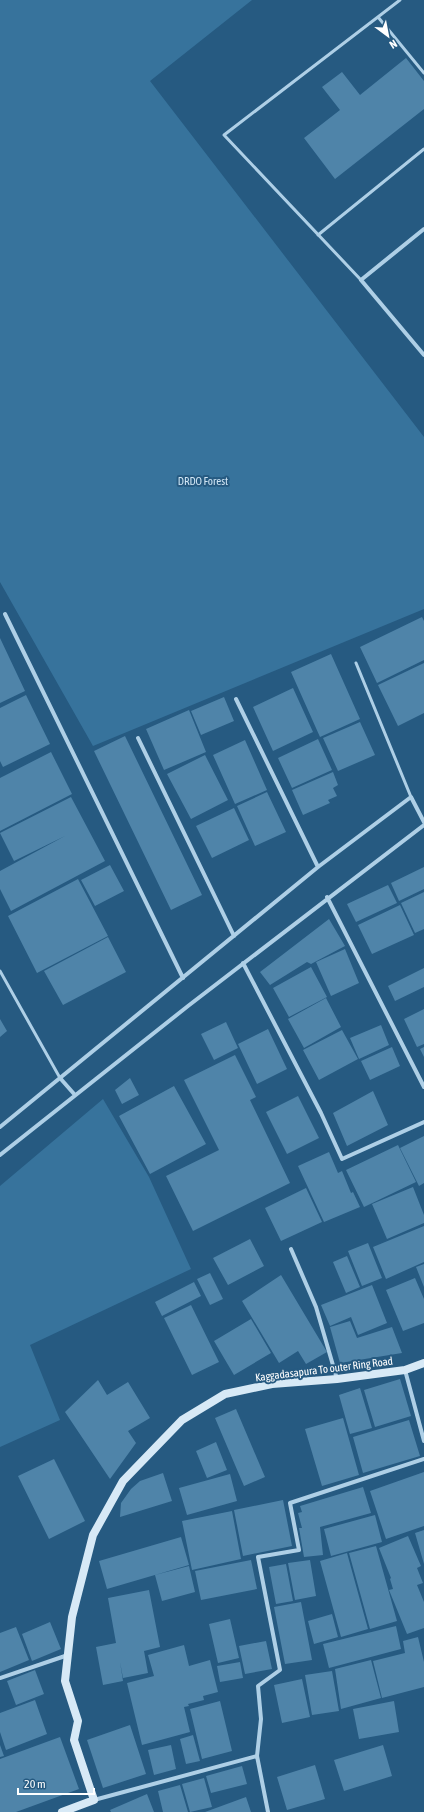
<svg xmlns="http://www.w3.org/2000/svg" width="424" height="1812" viewBox="0 0 424 1812" font-family="'Asap Condensed',sans-serif">
<rect width="100%" height="100%" fill="#265a81"/>
<path fill="#37739c" d="M0,0H252L150,81L424,437V609L93,746L0,582Z
M103,1099L149,1177L191,1269L30,1345L60,1420L0,1447V1186Z"/>
<path fill="#4f84a9" d="M406,58L424,81V109L335,179L304,138L340,110L322,87L342,72L360,95Z
M422,617L424,621V660L377,683L360,647Z
M0,638L25,691L0,703Z
M331,654L360,719L320,737L291,672Z
M424,663V713L398,726L378,685Z
M293,688L313,732L273,751L253,707Z
M26,695L50,744L3,767L0,761V708Z
M224,697L234,721L201,735L191,711Z
M189,710L206,752L164,770L146,729Z
M360,722L375,755L338,771L323,738Z
M125,736L202,895L171,910L94,751Z
M318,739L332,770L292,788L278,758Z
M245,740L267,790L235,804L213,755Z
M51,752L72,794L0,831V778Z
M205,755L228,800L191,819L167,774Z
M333,772L338,785L333,788L337,796L328,800L330,803L303,815L292,790Z
M267,792L286,832L255,846L237,806Z
M71,797L105,861L11,911L0,889V871L65,836L14,861L0,833Z
M234,808L249,840L212,858L196,826Z
M110,865L124,891L95,906L81,880Z
M424,867V889L399,901L391,883Z
M78,879L108,936L37,973L8,916Z
M388,885L397,903L356,922L347,904Z
M424,892V929L415,933L401,903Z
M400,905L414,935L372,954L358,925Z
M329,919L345,946L311,964L307,962L270,985L260,972Z
M108,937L126,972L63,1005L44,971Z
M345,949L359,983L331,996L316,962Z
M311,967L327,997L289,1017L273,988Z
M424,968V987L395,1001L388,986Z
M326,998L341,1027L304,1048L288,1019Z
M424,1009V1044L417,1047L404,1019Z
M0,1019L7,1031L0,1037Z
M226,1022L238,1048L214,1060L201,1034Z
M381,1025L389,1045L359,1059L350,1038Z
M268,1029L287,1069L257,1084L238,1044Z
M342,1030L358,1059L319,1080L303,1050Z
M392,1047L400,1066L370,1080L361,1061Z
M424,1047V1057L420,1049Z
M235,1055L256,1097L250,1100L290,1183L193,1231L166,1176L219,1150L184,1080Z
M130,1078L139,1095L122,1104L115,1090Z
M174,1086L206,1144L150,1174L119,1116Z
M373,1091L388,1125L347,1146L333,1113Z
M298,1096L319,1138L287,1154L266,1112Z
M424,1136V1183L419,1186L400,1148Z
M398,1145L416,1182L364,1207L346,1170Z
M329,1152L338,1173L342,1171L351,1193L353,1192L360,1207L324,1222L298,1166Z
M413,1187L424,1215V1223L387,1239L372,1204Z
M306,1188L322,1222L281,1241L265,1208Z
M424,1226V1262L386,1279L373,1247Z
M250,1239L264,1266L228,1285L213,1258Z
M368,1243L382,1278L362,1286L348,1251Z
M347,1256L360,1287L346,1293L333,1262Z
M424,1264V1287L416,1267Z
M210,1273L223,1299L210,1305L197,1279Z
M281,1275L327,1352L306,1364L298,1351L279,1363L242,1301Z
M415,1278L424,1299V1323L403,1331L386,1290Z
M194,1282L201,1296L162,1316L155,1302Z
M372,1285L387,1323L358,1335L351,1317L330,1326L321,1305Z
M191,1305L219,1362L192,1375L164,1318Z
M251,1319L271,1353L234,1375L214,1341Z
M350,1321L357,1338L392,1327L402,1353L340,1363L330,1327Z
M400,1379L411,1416L375,1427L364,1390Z
M98,1380L107,1395L128,1382L150,1418L128,1431L136,1443L110,1479L65,1412Z
M360,1388L372,1428L350,1434L339,1395Z
M236,1409L265,1477L244,1486L215,1418Z
M343,1418L359,1475L322,1486L305,1429Z
M409,1420L420,1456L363,1473L353,1437Z
M216,1442L227,1470L207,1478L196,1451Z
M54,1459L85,1521L49,1539L18,1476Z
M424,1472V1526L386,1539L370,1491Z
M163,1473L172,1501L120,1517L121,1503L131,1489L140,1481Z
M230,1474L237,1501L187,1515L179,1488Z
M363,1487L371,1513L320,1527L323,1555L304,1557L299,1528H302L298,1513L302,1512L300,1506Z
M283,1500L292,1546L243,1556L234,1510Z
M232,1511L241,1559L192,1570L182,1521Z
M375,1515L382,1542L331,1556L324,1529Z
M424,1530V1564L415,1533Z
M408,1536L421,1566L417,1568L423,1583L417,1585L424,1602V1628L407,1634L389,1590L393,1589L390,1579L391,1578L379,1548Z
M181,1537L189,1565L107,1589L99,1561Z
M376,1546L397,1621L370,1629L349,1553Z
M347,1553L368,1629L341,1637L320,1561Z
M251,1560L257,1589L201,1600L195,1571Z
M310,1560L316,1596L295,1600L288,1563Z
M286,1564L293,1601L276,1604L269,1567Z
M189,1566L195,1592L162,1601L155,1575Z
M149,1590L160,1647L144,1651L148,1673L123,1678L120,1662L123,1681L103,1685L96,1647L116,1643L108,1598Z
M301,1602L312,1660L285,1664L274,1607Z
M332,1614L338,1637L314,1644L308,1621Z
M230,1619L239,1658L218,1663L209,1624Z
M50,1622L61,1649L32,1661L22,1634Z
M396,1626L401,1649L329,1668L323,1644Z
M16,1627L29,1660L0,1672V1633Z
M418,1637L424,1662V1687L382,1698L373,1661L405,1653L403,1641Z
M266,1641L272,1669L245,1674L239,1646Z
M184,1645L189,1666L210,1660L218,1692L203,1696L204,1700L188,1704L189,1706L184,1707L190,1732L142,1745L127,1683L154,1676L148,1655Z
M371,1660L381,1698L341,1709L335,1669Z
M240,1662L243,1678L220,1682L217,1666Z
M35,1670L44,1694L16,1705L7,1681Z
M332,1671L339,1711L312,1715L305,1675Z
M302,1679L310,1717L282,1723L274,1685Z
M35,1700L47,1734L6,1750L0,1732V1713Z
M220,1701L232,1751L202,1759L190,1709Z
M394,1701L399,1732L359,1739L353,1709Z
M130,1725L146,1774L103,1788L87,1740Z
M193,1735L200,1761L186,1764L180,1739Z
M60,1737L79,1789L16,1812H0V1759Z
M0,1745L4,1756L0,1757Z
M171,1745L176,1769L154,1775L148,1750Z
M383,1745L392,1776L344,1791L334,1760Z
M315,1765L325,1799L287,1810L277,1777Z
M242,1766L247,1784L211,1793L206,1776Z
M204,1778L212,1807L190,1812L182,1784Z
M180,1785L188,1812H163L158,1791Z
M147,1794L154,1812H111L110,1810Z
M246,1797L251,1812H205Z"/>
<g fill="none" stroke-linecap="round" stroke-linejoin="round">
<path stroke="#aecfe6" stroke-width="3" d="M378,17L424,73
M318,235L424,149
M361,280L224,135L400,0
M356,663L411,797
M0,971L60,1078"/>
<path stroke="#aecfe6" stroke-width="4" d="M424,229L361,280L424,355
M5,614L183,978
M236,699L318,867
M138,738L234,936
M327,897L424,1087
M243,963L321,1113L342,1159L424,1122
M60,1078L75,1095
M0,1127L318,867L411,797L424,822
M0,1155L188,1006L424,825
M291,1249L316,1307L337,1379
M405,1370L424,1441
M0,1678L68,1655
M94,1800L257,1756
M268,1812L257,1756L261,1719L258,1686L280,1670L258,1557L299,1550L290,1503L424,1459"/>
<path stroke="#d7e9f6" stroke-width="8" d="M62,1812L94,1800L74,1740L78,1721L65,1681L72,1617L93,1535L123,1481L182,1420L225,1394L272,1384L337,1379L405,1370L424,1363"/>
</g>
<g text-anchor="middle" dominant-baseline="central" stroke-width="4" stroke-linejoin="round" paint-order="stroke">
<g font-size="11" fill="#d1e6f5" stroke="#265a81">
<text x="203" y="481">DRDO Forest</text>
</g>
<g font-size="11" fill="#fff" stroke="#265a81">
<text transform="translate(324 1369) rotate(-7)">Kaggadasapura To outer Ring Road</text>
</g>
</g>
<g transform="translate(388 36) rotate(148)" stroke="#265a81" stroke-width="3" paint-order="stroke">
<path d="M0-3L7 15L0 10L-7 15Z" fill="#ffffff"/>
<text y="-6" font-size="11" font-weight="bold" text-anchor="middle" fill="#ffffff">N</text>
</g>
<path d="M18 1788v6h76v-6" fill="none" stroke="#ffffff" stroke-width="2"/>
<text x="24" y="1788" font-size="12" fill="#ffffff" stroke="#265a81" stroke-width="3" paint-order="stroke">20 m</text>
</svg>
